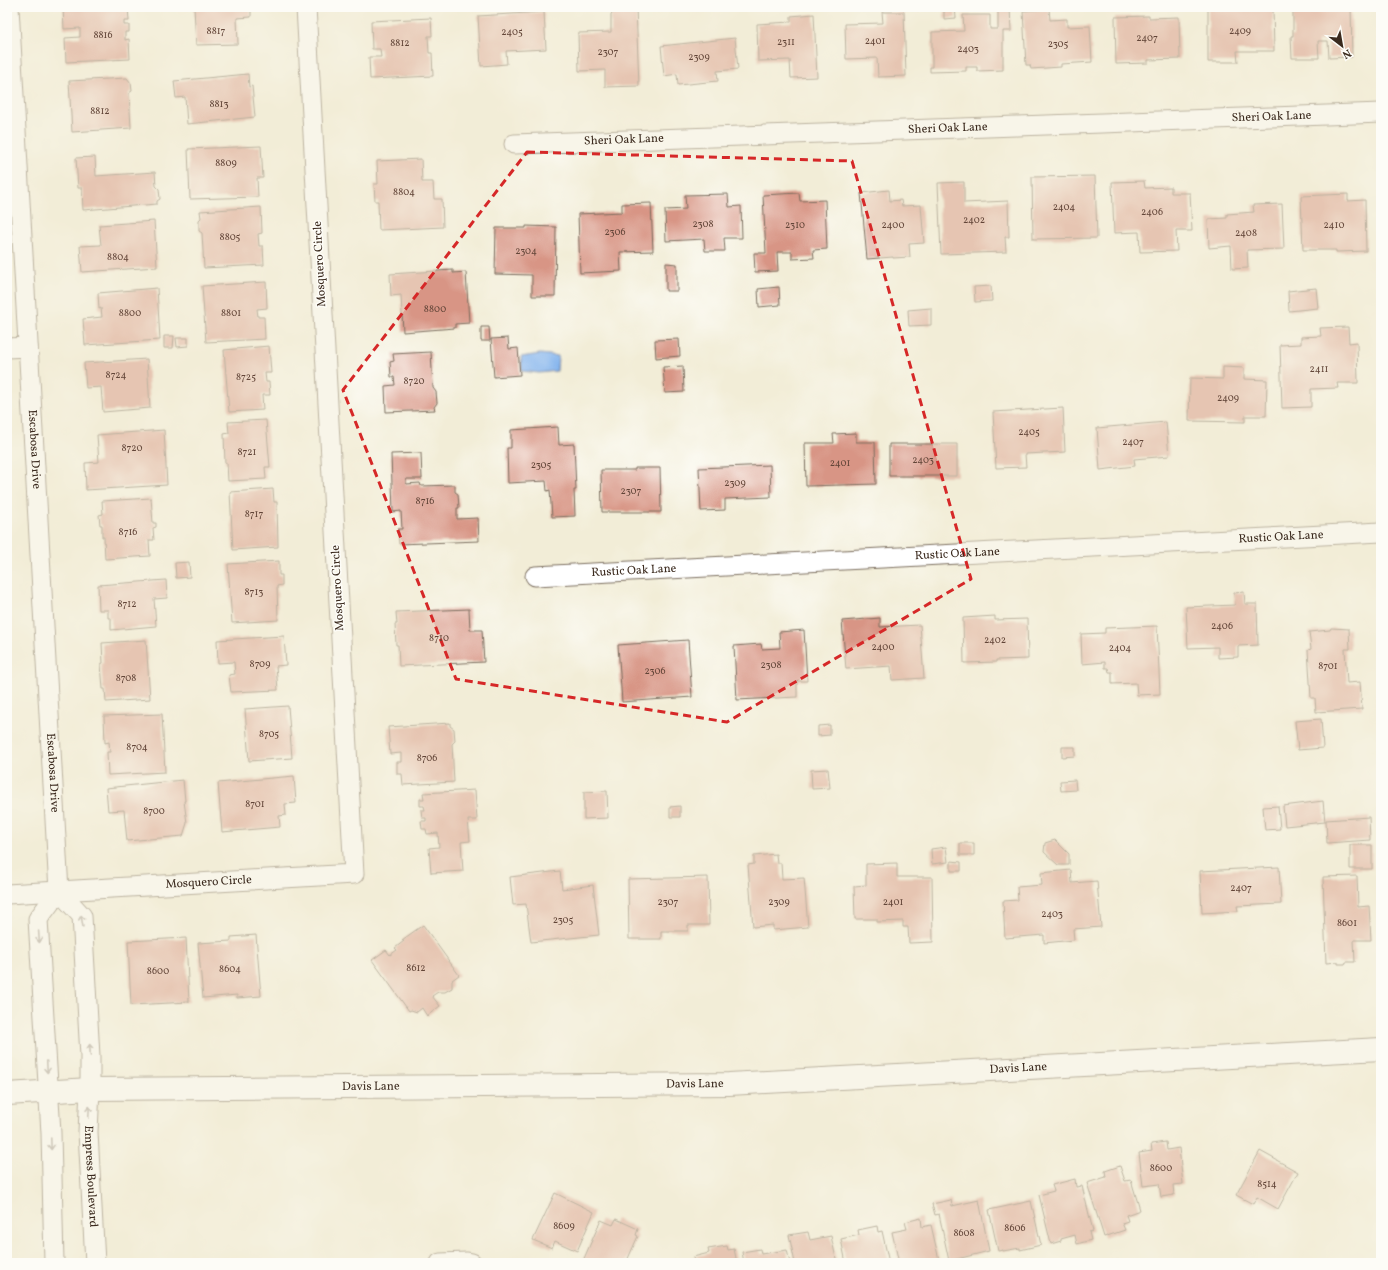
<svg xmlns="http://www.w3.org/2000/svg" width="1388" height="1270" viewBox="0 0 1388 1270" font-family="Vollkorn,serif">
<rect width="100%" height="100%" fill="#fdfcf7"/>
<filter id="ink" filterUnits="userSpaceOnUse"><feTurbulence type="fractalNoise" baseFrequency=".025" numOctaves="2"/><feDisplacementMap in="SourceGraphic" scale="8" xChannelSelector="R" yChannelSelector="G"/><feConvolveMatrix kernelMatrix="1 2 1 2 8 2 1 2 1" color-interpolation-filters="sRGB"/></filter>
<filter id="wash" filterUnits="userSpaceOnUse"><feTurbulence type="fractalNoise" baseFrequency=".012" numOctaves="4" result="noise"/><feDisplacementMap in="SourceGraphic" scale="16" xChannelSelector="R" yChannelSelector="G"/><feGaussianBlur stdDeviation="0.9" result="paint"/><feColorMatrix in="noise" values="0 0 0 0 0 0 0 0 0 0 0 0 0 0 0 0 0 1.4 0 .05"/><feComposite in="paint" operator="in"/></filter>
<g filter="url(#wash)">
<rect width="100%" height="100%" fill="#f2edd7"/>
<path fill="#81b2ed" stroke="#5e6e86" d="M540,354L558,356L557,371L539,373L522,371L521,357Z"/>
<g id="blocks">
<path fill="#d89585" d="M63,7H128L129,21H124V25H129V32H125V40L129,39L130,59L66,62L65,38L80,37V28L64,29Z
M194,7H251V17L237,18L238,44L196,45Z
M618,7H636L639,86L605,87V70L579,71L578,33L611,32V14Z
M944,7H955L956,18L944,19Z
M998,7H1010L1011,31H1003V70L977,71V67H966V71L930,72V67H932V32L964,31L963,15H990V29H998Z
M1208,7L1273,8L1274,51H1237L1238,62H1208Z
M1293,7H1351L1352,57L1329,58L1328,41H1318L1319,58H1292L1291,36H1293Z
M1049,9L1050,20L1067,19V27L1090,26L1092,62L1061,64V67L1031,69L1030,65H1026L1023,11Z
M544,12L546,49L506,51L507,64L481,66L478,16Z
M882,12H904L906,76L878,77L877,58L846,59L845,24L883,23Z
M814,14L817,77L791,78L790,60L758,61L757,24L791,22V16Z
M1149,16V18L1179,17L1180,59L1148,60V63L1116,64L1115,17Z
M431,18L432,36H428L429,53H432L433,76L370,79L369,57H381L380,49H372L371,21Z
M735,38L738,69L717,71L718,81L678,85L677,74L664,76L661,46Z
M248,74L249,87L252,86L255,117L187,124L185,97L176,98L174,81Z
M127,78L131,83L132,91L129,93L131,128L72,132L69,81Z
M261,146L263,178H257L258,197L190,199L188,149Z
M95,157L96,176L155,172L156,186L159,189L160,199L157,201V204L83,210L82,188H78L76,158Z
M421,159L422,182H433L434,199H442L443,227L379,230L378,201H375L374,184H378L377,161Z
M1095,176L1097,238L1033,239L1032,177Z
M1144,181L1145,188L1171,187V193H1190L1192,231H1176L1177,251L1140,252L1139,232L1114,233L1112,182Z
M964,182V203L1008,201L1009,237H1005L1006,252L941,254L938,183Z
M889,190L890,201L901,200L902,206L921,205L924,243L909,244L910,257L893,258V257L867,259L861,193Z
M799,193L800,201L825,200L827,249L813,250L814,258L792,259V252H777L778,271L755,272L754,253H766L763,195Z
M728,194L729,207L741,206L742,238H724L725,251H705L704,239L666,241L665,210L686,209L685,195Z
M1348,194V201L1365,200L1366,251L1336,252V250H1303L1301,196Z
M651,203L653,251L620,252L621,271L580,273L578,214L622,212V204Z
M1282,204L1284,249L1247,250L1248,268L1232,269L1231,246L1209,248L1208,219L1227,218V214L1254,212L1253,205Z
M261,207L262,233L258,234L259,246H263L264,265L204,268L202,233L199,231V220L201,218L200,211Z
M154,221L157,267L82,272L80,246L101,245L99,225Z
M526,226L556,227L555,296H532V275L495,274L496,228H526Z
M666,263L677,264V291H666Z
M453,270V273L466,272L469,323L455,324V328L403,332L401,295L391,296L390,274Z
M266,282L267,308L257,309L258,317H264L265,339L206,342L202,286Z
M991,286L992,301L975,302L974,287Z
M779,287L780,305L759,307L758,289Z
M157,288L160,340L85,345L83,319L102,317L101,308L99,309L98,293Z
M1316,288L1318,308L1289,311L1288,291Z
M931,308V325L909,326L908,310Z
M481,327H489L490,341H481Z
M1348,327L1349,343L1357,342L1358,383H1337L1338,388L1311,389V407L1282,408L1280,345L1301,344V337L1321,336L1320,328Z
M164,336H174L173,348H164Z
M176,338H188V346L177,347Z
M508,338L509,349L518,348L520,375L494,377L491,339Z
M679,339L680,356L656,358L655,340Z
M269,346L271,373H265L266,382H269L270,395H262L263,410L229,412L224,350Z
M431,352L433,388L436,392L437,403L434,407L435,410L386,412L385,386L395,385L394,377H391L390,362L394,361L393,354Z
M147,359L150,408L103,412L101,387L86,388L84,363Z
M683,366L684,392L665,393L663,367Z
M1223,367L1244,368V379L1267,380L1266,416H1245V422L1189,421L1190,378L1223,379Z
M1063,408L1065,452L1025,454L1026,467L996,468L993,412Z
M266,420L270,467H265L266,479L228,481L227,463H225L224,434L229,433L228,422Z
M1166,422L1169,456L1134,459L1135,466L1100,470L1097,428Z
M558,427L559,445L574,444L576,490H574L575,516L552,517L550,490L547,491L546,481L508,483L507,448H511V430Z
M164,430L167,485L86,490L85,463L99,462L97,435Z
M856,433V442H875L876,484L806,486L805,443H834L833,434Z
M889,444H957V476H889Z
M421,453L422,479H406V484L420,483L421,486L455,485V492L458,494L459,508H457V519L478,518L479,541L399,544L398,529H402L401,511L393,512L391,454Z
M770,465L771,497L725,499V510L701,511L699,468Z
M635,468H660L661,512H602L601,470H635Z
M273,489L274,502H277L278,547L233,550L230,492Z
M151,498L153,523H156V527L153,528L154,540H149L150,556L105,559L104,537H102V525H100L99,515L103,514L102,501Z
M279,561V575H282V585L277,586L278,620L232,623L228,564Z
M189,562L190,577L176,578L175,563Z
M166,580L167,598L154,599L156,626L111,630V618H108V610H99L98,585Z
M1244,592L1245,604H1257L1258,645L1238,646V657L1218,658V647L1188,648L1186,607L1235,605L1234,593Z
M469,609L470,630H482L484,662L399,666L398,645H396L395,624H397L396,612Z
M995,616V620L1027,619L1028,659L996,660V662L964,663L963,618Z
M880,618V627L920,625L924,678L892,680L891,666L846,669L842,621Z
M1157,626L1160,694L1137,695L1136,683L1112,684V672H1109L1108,668H1105V662L1082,664L1081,634L1105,633V628Z
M1331,628L1349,629L1350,649H1345L1347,683L1360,682L1362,709L1316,712L1315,698H1311L1308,650L1311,649L1309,632L1330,630Z
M804,630L807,681H797V697L737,700L734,646L761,644L762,649L780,648L779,632Z
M284,636L286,665L276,666L278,690L231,692L229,675L235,674L234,662L218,663L217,640Z
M146,640L150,699L106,702L105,689H103L101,664L103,663L102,643Z
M688,640L692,697L622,702L618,645Z
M288,706L292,758L249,761L245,709Z
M162,714L165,772L108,775L107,752H110L109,742L105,743L104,716Z
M1321,719L1323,748L1298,750L1295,721Z
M450,723V726L454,729L455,741L452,744L454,782L403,785L402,774H397V762H401V753L390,754L388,727Z
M830,725V735L818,736V726Z
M1062,747H1075V756L1062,757Z
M828,769L830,788L812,789L811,770Z
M294,776L296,803L285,804L286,815L279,816L280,827L222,832L218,783Z
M183,780L185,801H184L187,823L183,836L127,841L124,810L108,811L106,788Z
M1075,780L1076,790L1061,791L1060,781Z
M475,790L477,820H468L470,841L461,842L463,871L431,873L429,848L439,847L438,833L427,834L426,829H422L421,821H426V818H422L421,810H425L424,806H420V799H424L423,793Z
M607,791L608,818L584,819V792Z
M1323,801L1325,822L1285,826L1283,806Z
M680,806V817H670V807Z
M1278,806L1280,829L1265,830L1263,807Z
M1369,817L1370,840L1327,843L1326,820Z
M1055,840L1069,854V865H1058L1044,852L1045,843Z
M960,843H974V855H960Z
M1350,845H1372V869H1350Z
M946,847L948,862L932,864L931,849Z
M776,854L777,863H781L782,879L804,878L808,927L773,930V925L753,927L748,865L754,864V856Z
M951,861L961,862V871H951Z
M897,863V877H932L933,942L909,943L908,927H903V921L877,922V919H855L854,886L866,885V864Z
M1279,867L1281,904L1237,906L1238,911L1202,913L1200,871Z
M1071,870L1072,883L1097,881L1101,927L1073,929L1074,940L1044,943V935L1005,938L1003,901L1018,900L1017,887L1042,885L1041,873Z
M560,871L562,889L593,885L599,935L531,942L526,904L513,905L510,877Z
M1357,876L1358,907L1369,906L1371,940H1354L1355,962H1346L1345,964H1338V962L1326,963L1323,877Z
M708,877L709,925H688V931H661V939H629L628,879Z
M423,925L459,975L452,980V988L445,992H438L432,996L440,1006L427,1016L422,1008L417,1012L411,1010L409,1011L372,960L386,950L390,955L397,950L395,948L404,941L402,940Z
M256,935L261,996L237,998V995L203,998L198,943L231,941V937Z
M186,938L189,1002L131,1005L128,941Z
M1166,1142L1167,1150L1179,1148L1183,1184L1173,1185L1174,1195L1161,1197L1159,1184L1143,1186L1139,1153L1152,1151L1151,1144Z
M1260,1151L1298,1172L1278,1209L1257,1197L1253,1204L1236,1195Z
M1120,1166L1125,1181L1131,1180L1140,1210L1126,1215L1128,1221L1122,1223L1125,1230L1104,1237L1087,1183L1106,1177L1105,1171Z
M1075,1179L1076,1187L1082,1186L1093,1231L1089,1232L1091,1240L1077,1244L1075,1235L1061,1239V1241L1051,1244L1039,1195L1054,1191L1052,1185Z
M555,1193L594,1212L577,1251L555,1241L552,1248L533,1240Z
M951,1200L952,1206L979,1200L989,1251L949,1261L939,1214L935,1215L932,1204Z
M1031,1201L1041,1245L1020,1250V1248L1003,1251V1250L998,1251L989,1210Z
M921,1218L922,1227L931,1225L939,1260L934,1261V1263H899L892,1232L907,1229L905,1222Z
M616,1219L638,1229L636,1235L638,1236L626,1263H582L601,1220L613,1225Z
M877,1226L878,1232L882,1231L889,1263H846L841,1239L859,1235L858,1230Z
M808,1232L810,1240L831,1236L837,1263H795L789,1235Z
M727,1246L728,1250L734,1249L737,1263H694L693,1257L709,1253L708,1249Z
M760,1249L761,1254L787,1250L790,1263H744L742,1252Z"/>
</g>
</g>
<g filter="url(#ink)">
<use href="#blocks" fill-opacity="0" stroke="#7b6e5f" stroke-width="1"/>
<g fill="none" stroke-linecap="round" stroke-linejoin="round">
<g stroke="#7b6e5f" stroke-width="21">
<g id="street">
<path id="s1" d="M9,7L59,891L82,916L90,1056V1089L88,1132L95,1263"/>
<path id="s2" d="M514,144L1381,113"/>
<path d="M7,348L28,347"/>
<path id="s3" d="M535,576L1381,532"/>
<path id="s4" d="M7,894L354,874L306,7"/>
<path d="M54,1263L51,1133L38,919L59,891"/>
<path d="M440,1263L467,1262L472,1263"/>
</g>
</g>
<g stroke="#7b6e5f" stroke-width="24">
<g id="secondary">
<path id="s5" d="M7,1094L90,1089L729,1084L1381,1049"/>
</g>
</g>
<use href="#street" stroke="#fff" stroke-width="19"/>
<use href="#secondary" stroke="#fff" stroke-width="22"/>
</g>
<defs><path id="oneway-shaft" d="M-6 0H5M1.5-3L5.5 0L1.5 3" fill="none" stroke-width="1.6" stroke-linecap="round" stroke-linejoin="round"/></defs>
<g stroke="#a79f9a">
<use href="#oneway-shaft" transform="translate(82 921) rotate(-99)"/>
<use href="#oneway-shaft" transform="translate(39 937) rotate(86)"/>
<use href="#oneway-shaft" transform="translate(90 1050) rotate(-93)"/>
<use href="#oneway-shaft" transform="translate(47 1067) rotate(87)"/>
<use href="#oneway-shaft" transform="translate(89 1112) rotate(-87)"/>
<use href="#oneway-shaft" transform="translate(51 1144) rotate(88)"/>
</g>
</g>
<path d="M0 0H1388V1270H0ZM527,152L852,161L971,579L727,722L456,679L343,390Z" fill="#f2edd7" fill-opacity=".55" fill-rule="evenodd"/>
<path fill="none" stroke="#d62828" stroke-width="3" stroke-dasharray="8 5" stroke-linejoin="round" d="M527,152L852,161L971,579L727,722L456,679L343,390Z"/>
<g text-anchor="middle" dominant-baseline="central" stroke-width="3" stroke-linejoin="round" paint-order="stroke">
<g font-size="10" fill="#624538">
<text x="216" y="31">8817</text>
<text x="1240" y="31">2409</text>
<text x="512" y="32">2405</text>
<text x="103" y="35">8816</text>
<text x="1147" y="38">2407</text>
<text x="875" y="41">2401</text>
<text x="786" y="42">2311</text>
<text x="400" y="43">8812</text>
<text x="1058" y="44">2305</text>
<text x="968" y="49">2403</text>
<text x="608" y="52">2307</text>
<text x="699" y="57">2309</text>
<text x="219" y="104">8813</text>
<text x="100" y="111">8812</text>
<text x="226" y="163">8809</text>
<text x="404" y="192">8804</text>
<text x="1064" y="207">2404</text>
<text x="1152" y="212">2406</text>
<text x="974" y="220">2402</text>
<text x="703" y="224">2308</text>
<text x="795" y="225">2310</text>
<text x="893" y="225">2400</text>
<text x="1334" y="225">2410</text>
<text x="615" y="232">2306</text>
<text x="1246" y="233">2408</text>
<text x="230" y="237">8805</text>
<text x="526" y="251">2304</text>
<text x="118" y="257">8804</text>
<text x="435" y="309">8800</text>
<text x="130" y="313">8800</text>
<text x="231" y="313">8801</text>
<text x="1319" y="369">2411</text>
<text x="116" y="375">8724</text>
<text x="246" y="377">8725</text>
<text x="414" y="381">8720</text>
<text x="1228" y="398">2409</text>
<text x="1029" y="432">2405</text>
<text x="1133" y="442">2407</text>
<text x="132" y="448">8720</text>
<text x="247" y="452">8721</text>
<text x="923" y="460">2403</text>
<text x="840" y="463">2401</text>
<text x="541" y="465">2305</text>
<text x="735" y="483">2309</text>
<text x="631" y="491">2307</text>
<text x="425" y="501">8716</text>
<text x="254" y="514">8717</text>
<text x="128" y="532">8716</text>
<text x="254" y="592">8713</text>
<text x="127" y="604">8712</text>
<text x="1222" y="626">2406</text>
<text x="439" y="638">8710</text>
<text x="995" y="640">2402</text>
<text x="883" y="647">2400</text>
<text x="1120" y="648">2404</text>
<text x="260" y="664">8709</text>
<text x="771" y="665">2308</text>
<text x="1328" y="666">8701</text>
<text x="655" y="671">2306</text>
<text x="126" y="678">8708</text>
<text x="269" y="734">8705</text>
<text x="137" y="747">8704</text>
<text x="427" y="758">8706</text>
<text x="255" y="804">8701</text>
<text x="154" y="811">8700</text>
<text x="1241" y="888">2407</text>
<text x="668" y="902">2307</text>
<text x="779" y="902">2309</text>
<text x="893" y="902">2401</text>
<text x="1052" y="914">2403</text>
<text x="563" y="920">2305</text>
<text x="1347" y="923">8601</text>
<text x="416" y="968">8612</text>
<text x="230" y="969">8604</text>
<text x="158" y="971">8600</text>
<text x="1161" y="1168">8600</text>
<text x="1267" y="1184">8514</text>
<text x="564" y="1226">8609</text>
<text x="1015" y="1228">8606</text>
<text x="964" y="1233">8608</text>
</g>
<g font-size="12" fill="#3b2a1e" stroke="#fdfcf7">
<text stroke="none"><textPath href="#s2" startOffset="758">Sheri Oak Lane</textPath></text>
<text stroke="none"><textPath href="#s2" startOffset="434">Sheri Oak Lane</textPath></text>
<text stroke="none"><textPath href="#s2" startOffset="110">Sheri Oak Lane</textPath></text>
<text transform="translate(320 264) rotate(-93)">Mosquero Circle</text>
<text stroke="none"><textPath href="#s1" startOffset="443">Escabosa Drive</textPath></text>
<text stroke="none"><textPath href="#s3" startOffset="747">Rustic Oak Lane</textPath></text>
<text stroke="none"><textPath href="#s3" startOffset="423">Rustic Oak Lane</textPath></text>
<text stroke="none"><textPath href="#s3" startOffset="99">Rustic Oak Lane</textPath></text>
<text transform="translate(338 588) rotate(-93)">Mosquero Circle</text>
<text stroke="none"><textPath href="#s1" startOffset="767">Escabosa Drive</textPath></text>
<text stroke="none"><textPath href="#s4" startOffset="202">Mosquero Circle</textPath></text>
<text stroke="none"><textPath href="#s5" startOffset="1012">Davis Lane</textPath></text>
<text stroke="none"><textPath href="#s5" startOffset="688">Davis Lane</textPath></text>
<text stroke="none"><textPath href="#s5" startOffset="364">Davis Lane</textPath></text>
<text stroke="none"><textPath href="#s1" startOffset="1180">Empress Boulevard</textPath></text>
</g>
</g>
<rect width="1388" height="1270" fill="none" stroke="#fdfcf7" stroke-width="24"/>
<g transform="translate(1342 46) rotate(149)" stroke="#fdfcf7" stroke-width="3" paint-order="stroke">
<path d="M0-3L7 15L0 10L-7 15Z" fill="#3b2a1e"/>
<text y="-6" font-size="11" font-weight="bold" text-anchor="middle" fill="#3b2a1e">N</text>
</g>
</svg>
